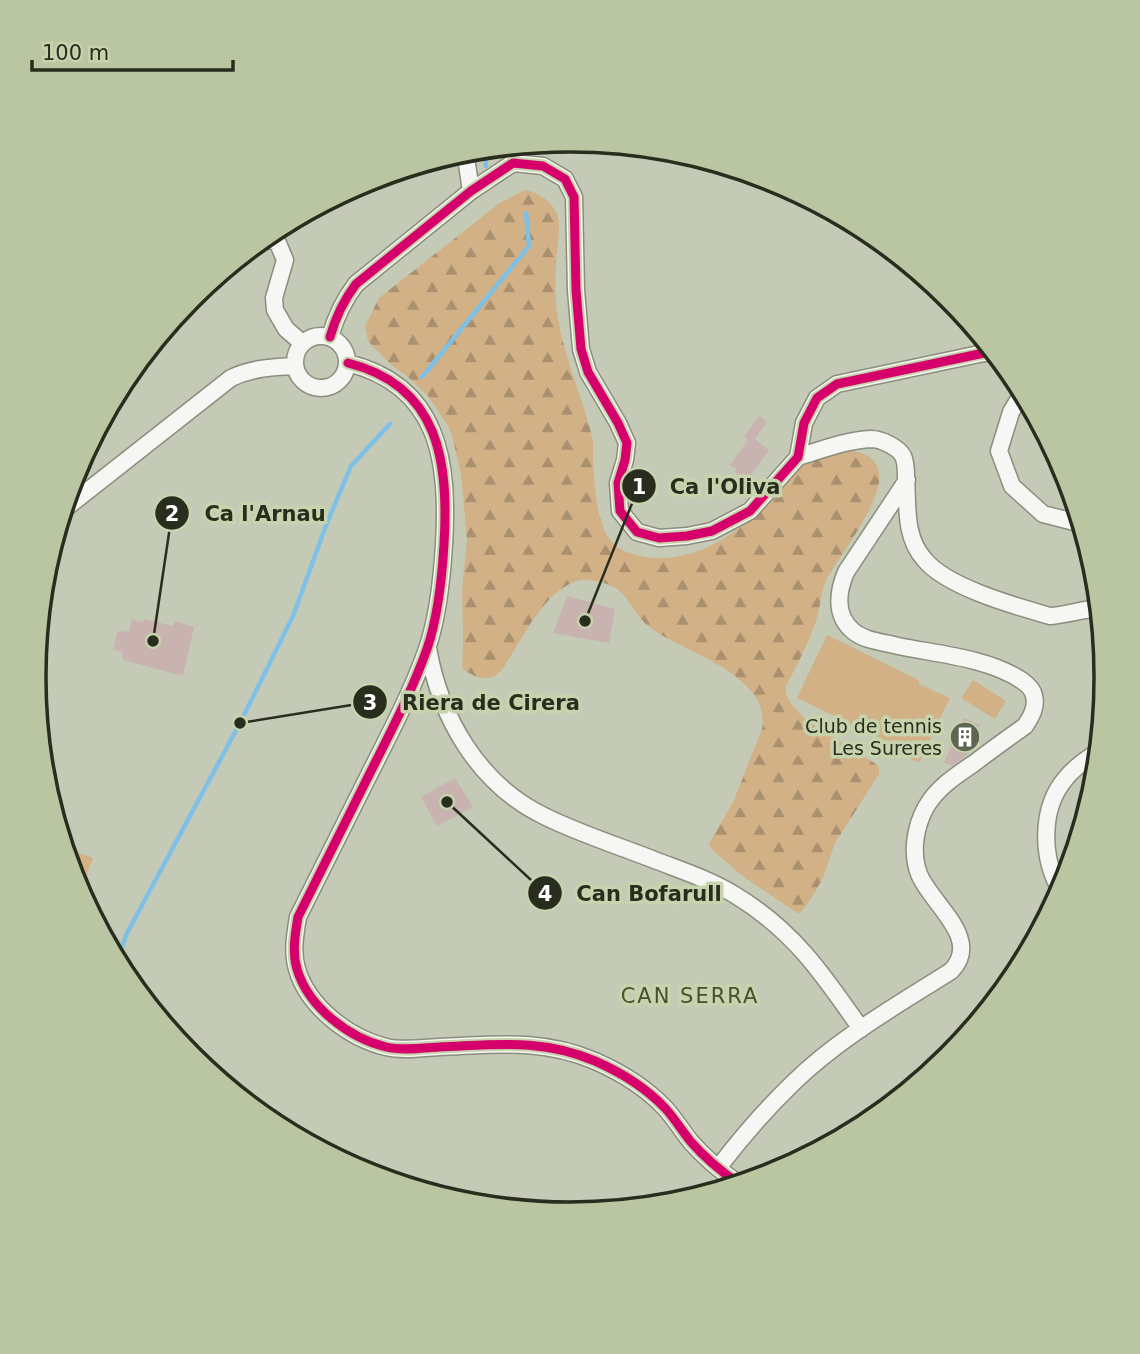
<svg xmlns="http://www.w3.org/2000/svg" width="1140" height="1354" viewBox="0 0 1140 1354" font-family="'DejaVu Sans',sans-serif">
<defs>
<pattern id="forest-firs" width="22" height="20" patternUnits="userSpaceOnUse" patternTransform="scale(1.75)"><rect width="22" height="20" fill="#d2b187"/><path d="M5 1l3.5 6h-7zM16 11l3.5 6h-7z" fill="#aa906e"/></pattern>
</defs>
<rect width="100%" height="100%" fill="#c4cab5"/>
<path fill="#d2b187" d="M827,635L919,680V684L950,698L919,763L888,748L890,743L797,698Z
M973,680L1006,701L995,719L961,698Z
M63,847L93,858L80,893L74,882Z"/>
<path fill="url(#forest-firs)" d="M525,190C539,193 551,200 557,214C562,227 556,252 556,266C555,283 555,303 558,319C565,359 582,396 592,436C594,444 593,453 593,462C594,478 595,494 598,509C604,536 612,550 640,556C678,564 714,548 743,525C751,519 760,513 768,505C783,489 795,468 815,457C829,449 847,448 861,453C914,471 836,555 825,583C820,596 820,611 815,624C807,645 797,666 786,686C781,717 858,747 879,767V774L835,843L823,878L809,902L799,914L745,878L712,850L709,844L734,800L762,729C772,677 688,653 655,631C627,613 633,587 595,581C588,580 581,579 574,582C545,594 528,628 512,654C507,661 503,671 496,675C485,682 471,676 462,668L463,642L462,589L467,540L461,475L452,435L448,426L428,396L407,376L390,364L368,341L365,326L379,298L501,202Z"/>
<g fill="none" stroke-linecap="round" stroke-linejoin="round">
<path stroke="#7ec0e6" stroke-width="4.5" d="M484,149L486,166
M422,377L529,246L526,213
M117,963L126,935L240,723L293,616L327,523L351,466L390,424"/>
</g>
<path fill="#c8b3b1" d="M759,416L767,422L755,439L769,450L747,481L735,472L737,469L730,465L748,440L744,437Z
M567,596L615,609L609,643L553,633Z
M132,619L143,622L144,619L173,626L174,621L194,627L183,676L123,660L122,651L113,650L118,631L129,632Z
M964,718L980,725L967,755L952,766L944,762Z
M455,778L473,807L437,826L421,797Z"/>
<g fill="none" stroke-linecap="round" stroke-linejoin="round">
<g stroke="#898e7d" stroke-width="19">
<path id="minor" d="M465,151L471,191
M260,240L277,241L285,260L274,298L275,310L286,329L302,343
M295 362a26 26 0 1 1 52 0a26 26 0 1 1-52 0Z
M330,337C336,316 343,301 356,284L471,191L513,163L543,166L565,179L574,197L576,290L581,349L588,372L618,423L627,443L625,460L618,483L620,511L637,532L659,538L687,536L712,531L750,511L798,457L804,423L817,398L837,384L984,353H995
M348,363C440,386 449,463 444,544C442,578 438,617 427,649C411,694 388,737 367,779C344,825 321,871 298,917C295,935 292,952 297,969C308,1007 349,1038 386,1047C403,1051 422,1048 439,1047C495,1045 541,1038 595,1061C620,1072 647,1089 665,1108C675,1119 682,1131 691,1142C705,1158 722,1172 739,1184
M1023,392L1011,412L999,451L1012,486L1043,514L1082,524
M798,457C821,450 847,440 871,439C881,439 898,447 903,456C906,462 906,471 906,477C908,506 904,536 924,559C946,587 1015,606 1050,616C1067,615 1083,609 1100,608
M62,511L231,378C252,368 273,367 295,366
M428,648C440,717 478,784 544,816C578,833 616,845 652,859C680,870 709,879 735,895C793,930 823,974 861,1029
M1061,891C1041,858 1040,808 1066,778C1075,766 1088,759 1100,750
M718,1168C741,1138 766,1109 793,1083C839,1038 896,1006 951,971C983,939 931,904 919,874C911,853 915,827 926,807C937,788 955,776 973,764C990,751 1008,738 1025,726C1031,717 1037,707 1034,696C1033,689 1027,684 1021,680C988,658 937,654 898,646C883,642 865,641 853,631C834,615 838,591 846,572L907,480"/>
</g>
<use href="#minor" stroke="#f6f7f4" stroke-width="16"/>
<g stroke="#c7d3ac" stroke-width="13">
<path id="cycleway" d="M330,337C336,316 343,301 356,284L471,191L513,163L543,166L565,179L574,197L576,290L581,349L588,372L618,423L627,443L625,460L618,483L620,511L637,532L659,538L687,536L712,531L750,511L798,457L804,423L817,398L837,384L984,353H995
M348,363C440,386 449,463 444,544C442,578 438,617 427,649C411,694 388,737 367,779C344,825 321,871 298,917C295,935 292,952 297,969C308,1007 349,1038 386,1047C403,1051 422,1048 439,1047C495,1045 541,1038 595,1061C620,1072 647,1089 665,1108C675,1119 682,1131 691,1142C705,1158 722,1172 739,1184"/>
</g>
<use href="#cycleway" stroke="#d6006c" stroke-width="9"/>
</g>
<defs>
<g id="building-disc" transform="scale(1.575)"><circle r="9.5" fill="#5f6453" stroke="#c7d3ac"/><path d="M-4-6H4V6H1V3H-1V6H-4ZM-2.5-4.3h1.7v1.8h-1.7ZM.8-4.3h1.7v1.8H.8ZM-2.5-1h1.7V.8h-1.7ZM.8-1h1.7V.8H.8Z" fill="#fff"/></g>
</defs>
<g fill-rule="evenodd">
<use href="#building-disc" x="965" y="737"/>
</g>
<g text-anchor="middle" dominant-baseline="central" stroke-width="7" stroke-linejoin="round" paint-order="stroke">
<g font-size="19" fill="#292d1e" stroke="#c7d3ac" text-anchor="end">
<text x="942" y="726">Club de tennis<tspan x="942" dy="22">Les Sureres</tspan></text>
</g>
<g font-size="21" letter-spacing="2" fill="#46502d" stroke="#c7d3ac">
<text x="690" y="996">CAN SERRA</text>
</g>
</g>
<path d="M0 0H1140V1354H0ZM570 152H570A524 524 0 0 1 1094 676V678A524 524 0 0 1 570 1202H570A524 524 0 0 1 46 678V676A524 524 0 0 1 570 152Z" fill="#bac6a1" fill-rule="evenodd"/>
<path fill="none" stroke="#292d1e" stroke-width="3.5" d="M570 152H570A524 524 0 0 1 1094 676V678A524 524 0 0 1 570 1202H570A524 524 0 0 1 46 678V676A524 524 0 0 1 570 152Z"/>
<path fill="none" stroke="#292d1e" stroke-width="2.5" d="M585 621L639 486M153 641L172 513M240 723L370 702M447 802L545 893"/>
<g fill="#292d1e" stroke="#c7d3ac" stroke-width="2.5">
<circle cx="585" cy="621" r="7"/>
<circle cx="153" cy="641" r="7"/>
<circle cx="240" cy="723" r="7"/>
<circle cx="447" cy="802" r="7"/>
<circle cx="639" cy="486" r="18"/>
<circle cx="172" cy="513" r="18"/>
<circle cx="370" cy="702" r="18"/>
<circle cx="545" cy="893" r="18"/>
</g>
<g font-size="21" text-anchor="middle" font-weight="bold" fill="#fff">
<text x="639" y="494">1</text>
<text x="172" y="521">2</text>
<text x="370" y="710">3</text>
<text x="545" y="901">4</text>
</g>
<g font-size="21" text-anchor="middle" font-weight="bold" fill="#292d1e" stroke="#c7d3ac" stroke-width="7" stroke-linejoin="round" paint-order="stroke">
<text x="725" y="494">Ca l'Oliva</text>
<text x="265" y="521">Ca l'Arnau</text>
<text x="491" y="710">Riera de Cirera</text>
<text x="649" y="901">Can Bofarull</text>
</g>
<path d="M32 60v10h201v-10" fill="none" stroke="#292d1e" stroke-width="3.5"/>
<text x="42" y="60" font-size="21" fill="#292d1e" stroke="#c7d3ac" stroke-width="5" paint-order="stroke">100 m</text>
</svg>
